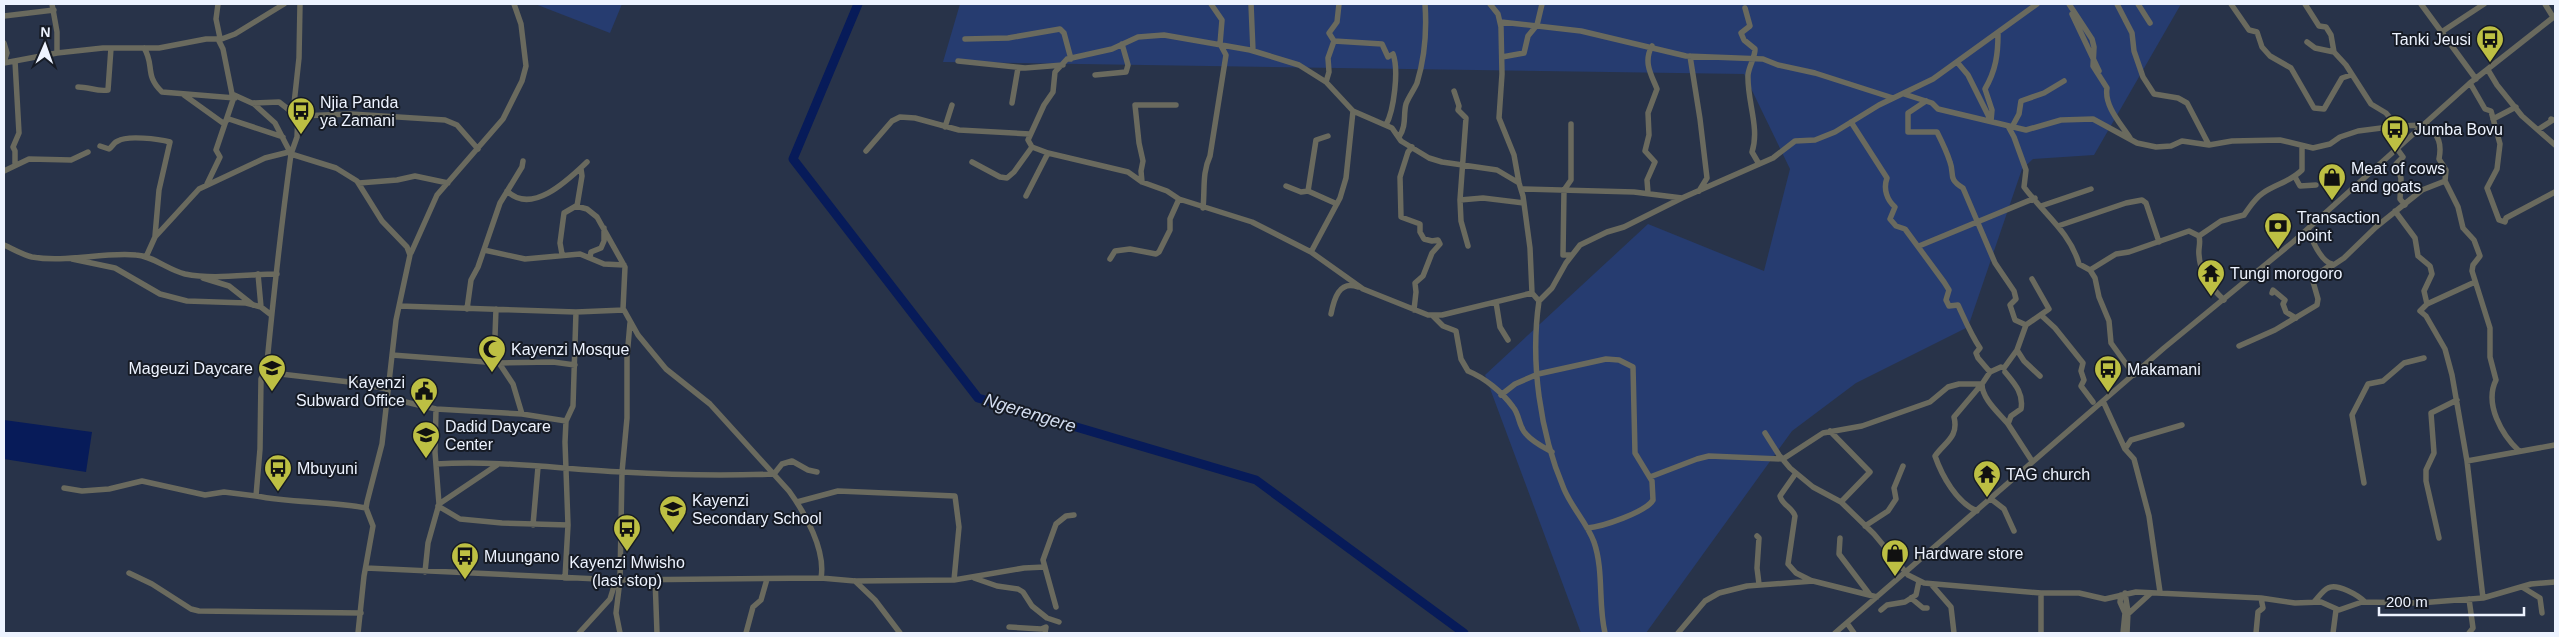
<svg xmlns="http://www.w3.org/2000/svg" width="2559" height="637" viewBox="0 0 2559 637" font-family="Arial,sans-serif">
<rect width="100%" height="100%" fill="#283349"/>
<path fill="#263c70" d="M535,4H622L610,33Z
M960,4H2181L2094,155L2033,159L2022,169L1968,327L1856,383L1792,431L1646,633H1581L1485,375L1648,224L1764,271L1790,169L1744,74L943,62Z"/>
<path fill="#071b59" d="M4,420L92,432L86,472L4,459Z"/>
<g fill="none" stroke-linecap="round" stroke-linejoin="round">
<path stroke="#071b59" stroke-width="9" d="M858,4L793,159L978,398L1256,480L1464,633"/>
<path stroke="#6a6a5e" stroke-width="5.5" d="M52,4L57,32V53
M218,4L216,19L220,38
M1251,4L1253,51
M1490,4L1498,14L1501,27L1502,74L1499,118L1514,155L1519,183
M2069,4L2092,39L2094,47L2093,66L2107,88C2104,106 2121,124 2130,138
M2117,4L2132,33L2134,51L2143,77L2154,94L2178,98L2187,103L2209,145
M2138,4L2150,23
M2231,4L2249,30L2257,32L2262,47L2270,56L2291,68L2314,108L2324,109L2342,78L2351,75
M2305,4L2319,26L2326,27L2331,35L2334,52L2346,65L2371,104L2386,113L2397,126L2427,125C2439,136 2442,144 2439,159L2446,170L2445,181L2458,207L2463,228L2474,240L2480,256L2473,265L2472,271L2490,328V357L2496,380C2484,404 2502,435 2519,451
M2421,4L2476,79
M2545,4L2553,17
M1745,8L1750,26L1741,33L1744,40L1755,49C1755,58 1749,66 1748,75C1747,101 1760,128 1752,152L1759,164
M2072,14L2099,71
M4,16L54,10
M1501,22L1581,31L1686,56L1763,59L1778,65L1815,73L1893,98
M2440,33L2484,4
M965,39L1008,38L1060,29L1064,33L1071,59
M219,40L235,34L284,4
M1334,41L1382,44L1388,57L1393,54C1399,70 1394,110 1386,125
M2307,42L2315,48L2334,52
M4,43L7,53L4,62
M144,48C155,65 144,75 162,92L235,98
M1690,56L1700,119L1707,178L1699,191
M1502,57L1524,53L1528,36L1537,25L1542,4
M958,61L1025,68L1063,65
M1957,62L1968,75L1991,121
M4,63L57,53L103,48H159L206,39H218L223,49L232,94L254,104L275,123L291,154L336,168L357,181L382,221L407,247L410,255L396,320L382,444L367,502L366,508L373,526L364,576L358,633
M2488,70L2497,85L2522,116L2555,145
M1095,75L1126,72L1128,65L1122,44
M1326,82L1329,72L1328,58L1334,41L1329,33L1337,22L1339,4
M2470,83L2485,109L2491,111L2500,144L2497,169L2487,188L2499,220L2505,222L2506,218L2555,192
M78,87C89,87 98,92 108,90L111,48
M1454,91L1459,106L1458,110L1466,118L1460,200L1461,221L1468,246
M1904,94L1932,103L1938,109L2026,130L2061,120L2093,119L2137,143L2156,147L2171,146L2182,141L2209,145L2232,141L2280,140L2313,148L2330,144L2340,137L2358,131L2397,126
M184,95L223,123L229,119L283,137
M252,103L279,102L293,113
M1012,103L1018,68
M298,116L351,114L445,120L457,125L478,149
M2493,119L2516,107
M1991,121L1992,110L1985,89C1996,70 1998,54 1998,34
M1851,122L1887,178C1883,189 1887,200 1895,207L1890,219L1896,226L1905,229L1944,282L1949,290L1946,300L1949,306L1958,305C1965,320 1971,335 1980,348L1976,353L1978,358L1990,372
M1571,124V180L1564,190L1563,255H1572
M2008,126L2014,137L2026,170L2024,187C2043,213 2070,232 2079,264L2090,270L2095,278L2099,297L2109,321L2111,343L2134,375
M945,127L952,105
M2012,127L2019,114L2021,101L2044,93L2064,81
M2539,129L2553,120L2551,119
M1399,137C1407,125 1403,115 1406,104C1409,96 1414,90 1417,83C1425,57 1427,32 1425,4
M100,146L109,149C112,147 114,142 118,141C127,135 159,139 170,142L159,190L155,236
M1412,147L1408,152L1400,177L1401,217L1420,224V232L1424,239L1432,241L1438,240L1440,244L1432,253L1423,276L1415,283L1416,292L1414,310
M2398,150L2403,157L2396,164L2401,178L2400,199L2405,205
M866,151L892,121L900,117L915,118L959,130L1030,134
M972,162L1000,177L1007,178L1014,172L1032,147
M15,163V151L13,147L19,133L15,61
M4,171L29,159L71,160L88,152
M2295,177L2300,186L2316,185
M1142,182L1141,171L1143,161L1139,143L1135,105H1176
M359,183L397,180L415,176L448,183
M207,184L220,157L216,150L234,97
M1286,186L1301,192L1308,191L1337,204
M1522,189L1634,192L1682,198
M507,191C532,216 569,179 587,162
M1308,191L1316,140L1328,136
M1648,193L1647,180L1655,162L1645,151L1649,135L1648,113L1657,89C1651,74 1643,62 1652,46
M1026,196L1048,153
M1460,200L1483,198L1524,203
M577,206L582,176L581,169
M2041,206L2091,189
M1203,208C1205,189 1202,173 1210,156L1226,55L1220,44L1222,20L1211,4
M2395,211L2415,238L2418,256L2430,266L2432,274L2424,291L2427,304L2420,311L2426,316L2445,349L2452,375L2467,461L2483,598
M2058,226L2126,203L2142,200L2146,203L2159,242
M2199,236L2221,221L2244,215C2250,207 2254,199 2263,193C2276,184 2290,182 2302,170V147
M4,245C13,249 23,255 32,257C66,263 101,252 136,255C153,256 168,270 185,274C215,280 247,274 277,274
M1919,246L2035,198
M484,250L525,259L580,254L604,264L624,265
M1311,252L1340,198L1346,178L1353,111
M411,253L437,195L503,119L522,81L526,66L521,24L514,4
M562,254L560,243L564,213L576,206L587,209L597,217L625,267L623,309
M146,257L155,237L199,189L265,158L289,152
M590,257L591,252L601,248L604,241V228
M72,259L115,268L160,294L187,301L246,303L261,307
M1110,259L1115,251L1130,249L1156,254L1159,252L1170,230V219L1179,199
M2332,266L2344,258L2376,227L2422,190L2445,181
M2090,270L2116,254L2129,252L2189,231L2199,236C2201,244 2198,248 2199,255C2200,274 2211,288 2224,300
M258,274L261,307L270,314
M203,278L229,286L253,305
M1532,293L1442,315H1428L1363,289L1311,252L1252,222L1179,199L1167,191L1142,182L1128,172L1048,153L1032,147L1028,140L1044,105L1053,92L1055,72L1067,59L1112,49L1138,37L1164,35L1250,50L1299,65L1326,82L1353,111L1392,128L1401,141L1429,158L1442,162L1497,170L1519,183L1523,196L1530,248L1532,293L1539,301
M2272,293L2273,290L2285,300L2283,304L2286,312L2296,318
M1496,302L1500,327L1508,340
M2427,304L2475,282
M399,306L576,312L624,310L638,335L666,369L710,404L789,491C805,513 826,550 821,578
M467,309L471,280L478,267L500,203L522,167L523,161
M1331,314C1334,299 1339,280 1358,287
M1433,316L1443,326L1456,331L1461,359L1468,371C1485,378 1502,392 1513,407C1520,415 1518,426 1526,434C1533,442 1543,447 1552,452
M2042,316L2055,328L2083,363L2081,371L2084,380L2081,386L2093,402
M2026,325L2049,309L2032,279
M2239,346L2275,330L2317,305L2318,299L2312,278L2332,264C2320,261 2312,240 2308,229
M2017,350L2024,361L2040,376
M392,355L499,363L553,362L575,365
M494,362L496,309
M499,363L513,384L522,414
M2005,372C2014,383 2024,393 2021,409L2011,416L2008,424L2032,461
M266,373C273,300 281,227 291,154L297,137L298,116L293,113L299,58L300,4
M1982,384C1982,399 1999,413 2008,424
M1501,395L1515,384L1538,374L1606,359L1619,360L1633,367L1635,453L1652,481L1653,500C1646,512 1602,527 1587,528
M388,398L436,409L522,414L566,421
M2103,401L2125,449L2134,459L2149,516L2160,592
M1830,431L1870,472L1841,502
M1765,433L1779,455L1790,468L1813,487L1841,502L1874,534L1908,575L1924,583L2041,593H2079L2105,599L2136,592L2261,598L2295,603L2321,602L2339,610L2362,602L2419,603L2483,598L2531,584L2555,582
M2125,449L2131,440L2182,425
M2467,461L2555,445
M436,464C498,460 560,469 622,472C672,475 724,476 774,474L782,464L792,461L808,470L817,472
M1796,473L1780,496C1782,505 1792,507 1795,516L1788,564L1796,573L1812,581
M1650,477L1697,459L1709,456L1783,459L1823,433L1862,426L1930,402L1948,387L1959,384H1982L1990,372L2001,367L2004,368L2017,350L2026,325L2015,320L2010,305L2016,299L2014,291L1995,263L1963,188C1947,178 1955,175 1950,162C1947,152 1942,142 1937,132H1908V113L1926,101
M2364,483L2352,415L2368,384L2383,381L2404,363L2424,358
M64,488L82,491L109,489L142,481L205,495L224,492L256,496
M1991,499L2004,509L2014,531
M797,502L838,491L955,496L959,527L954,580
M439,504L497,465
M438,506L460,519L502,523L568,525
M366,508C329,501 292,503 256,496L260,449L261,379L264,374L272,373L358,383L387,389
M1977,511C1957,503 1942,476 1935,456C1945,442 1959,437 1954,417L1981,385
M533,525L538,467
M1865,526L1888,511L1896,499L1894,488L1903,466
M1757,536L1759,538L1757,568L1759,584
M1840,538L1839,554L1870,595
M2439,538L2426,481V470L2434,453L2431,413L2457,400
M366,568L620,580L821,578L855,581L954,580L1024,568L1045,567
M425,572L428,543L439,504L435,452L436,409
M129,573L152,584L191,609L199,611L361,613
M565,578L568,525L565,442L566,421L573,406L576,312
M655,578L657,633
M974,578L997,586L1018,589L1023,592L1032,606L1047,618L1059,622
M855,581L875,600L900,633
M1931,584L1951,607L1954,633
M2522,587L2540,598L2542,613
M2125,593L2128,612L2127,633
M2121,595L2120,602L2125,613L2123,633
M1911,598L1923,608H1927
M2469,599L2473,628L2469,633
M2314,602C2318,598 2323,590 2328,588C2337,583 2358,595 2365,602
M1056,607L1043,560L1056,524L1066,516L1074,515
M1881,610L1887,605L1905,602L1916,595L1919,581
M2128,614L2151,593
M1847,623L1854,633
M1009,627L1041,629L1046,627L1045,633
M579,633L610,599L616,580
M620,633L616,613L620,580L622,472L627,418V357L630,323
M746,633L753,607L761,600L767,579
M1605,633C1598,604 1604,571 1594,542C1587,523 1572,508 1564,489C1540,433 1530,362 1539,301L1552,288L1566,263L1580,245L1607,232L1624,227L1682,198L1773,158L1795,141L1815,140L1835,132L1879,105L1933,79L2037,4
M1678,633L1705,601L1719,593L1747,586L1813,581L1877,597
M1835,633L2164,348L2293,242L2470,83L2555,16
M2041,633V593
M2256,633L2258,612L2263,608L2261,598
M2333,633L2336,610"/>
</g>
<defs>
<g id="bus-pin" transform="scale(1.4375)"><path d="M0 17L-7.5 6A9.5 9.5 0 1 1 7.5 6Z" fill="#bdbf43" stroke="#161b25"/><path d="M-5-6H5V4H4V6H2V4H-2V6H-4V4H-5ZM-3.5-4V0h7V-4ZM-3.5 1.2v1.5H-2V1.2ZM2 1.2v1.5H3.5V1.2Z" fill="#111"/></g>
<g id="shop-pin" transform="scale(1.4375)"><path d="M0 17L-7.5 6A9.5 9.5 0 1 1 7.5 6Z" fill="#bdbf43" stroke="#161b25"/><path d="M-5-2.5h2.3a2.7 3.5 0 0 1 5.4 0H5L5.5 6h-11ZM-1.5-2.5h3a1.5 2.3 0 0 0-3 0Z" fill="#111"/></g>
<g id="bank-pin" transform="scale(1.4375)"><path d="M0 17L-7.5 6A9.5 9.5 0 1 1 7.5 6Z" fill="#bdbf43" stroke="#161b25"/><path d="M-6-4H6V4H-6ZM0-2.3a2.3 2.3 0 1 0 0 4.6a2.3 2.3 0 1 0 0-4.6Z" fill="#111"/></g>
<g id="temple-pin" transform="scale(1.4375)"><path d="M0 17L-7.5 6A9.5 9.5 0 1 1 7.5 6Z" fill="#bdbf43" stroke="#161b25"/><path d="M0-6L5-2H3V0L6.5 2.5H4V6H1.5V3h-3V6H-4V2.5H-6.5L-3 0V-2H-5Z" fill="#111"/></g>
<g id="mosque-pin" transform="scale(1.4375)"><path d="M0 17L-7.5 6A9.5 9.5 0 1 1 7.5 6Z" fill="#bdbf43" stroke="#161b25"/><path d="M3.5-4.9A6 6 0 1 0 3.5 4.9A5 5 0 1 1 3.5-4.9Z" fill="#111"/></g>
<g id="school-pin" transform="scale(1.4375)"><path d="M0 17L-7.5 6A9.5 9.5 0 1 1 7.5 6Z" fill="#bdbf43" stroke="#161b25"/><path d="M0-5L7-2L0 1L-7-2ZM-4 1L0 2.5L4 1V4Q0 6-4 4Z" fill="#111"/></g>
<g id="civic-pin" transform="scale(1.4375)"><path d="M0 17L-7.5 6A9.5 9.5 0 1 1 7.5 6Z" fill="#bdbf43" stroke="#161b25"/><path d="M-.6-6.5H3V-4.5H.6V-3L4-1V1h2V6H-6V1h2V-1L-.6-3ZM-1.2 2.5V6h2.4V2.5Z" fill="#111"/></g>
</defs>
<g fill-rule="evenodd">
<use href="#bus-pin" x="2490" y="39"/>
<use href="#bus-pin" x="301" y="111"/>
<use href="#bus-pin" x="2395" y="129"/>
<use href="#shop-pin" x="2332" y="177"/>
<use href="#bank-pin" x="2278" y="226"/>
<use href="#temple-pin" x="2211" y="273"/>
<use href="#mosque-pin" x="492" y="349"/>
<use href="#school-pin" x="272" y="368"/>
<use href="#bus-pin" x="2108" y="369"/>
<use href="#civic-pin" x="424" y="391"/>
<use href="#school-pin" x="426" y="435"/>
<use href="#bus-pin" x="278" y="468"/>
<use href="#temple-pin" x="1987" y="474"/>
<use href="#school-pin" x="673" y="509"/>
<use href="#bus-pin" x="627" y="528"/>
<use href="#shop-pin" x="1895" y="553"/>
<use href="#bus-pin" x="465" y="556"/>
</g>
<g text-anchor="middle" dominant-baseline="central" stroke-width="4" stroke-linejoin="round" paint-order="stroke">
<g font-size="16" fill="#edf3ff" stroke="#161b25" text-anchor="start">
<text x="2471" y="39" text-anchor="end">Tanki Jeusi</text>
<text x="320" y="102">Njia Panda<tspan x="320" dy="18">ya Zamani</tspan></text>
<text x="2414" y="129">Jumba Bovu</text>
<text x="2351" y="168">Meat of cows<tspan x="2351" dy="18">and goats</tspan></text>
<text x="2297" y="217">Transaction<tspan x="2297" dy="18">point</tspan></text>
<text x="2230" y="273">Tungi morogoro</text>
<text x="511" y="349">Kayenzi Mosque</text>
<text x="253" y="368" text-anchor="end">Mageuzi Daycare</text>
<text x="2127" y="369">Makamani</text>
<text x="405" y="382" text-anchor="end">Kayenzi<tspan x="405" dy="18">Subward Office</tspan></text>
<text x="445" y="426">Dadid Daycare<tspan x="445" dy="18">Center</tspan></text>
<text x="297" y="468">Mbuyuni</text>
<text x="2006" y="474">TAG church</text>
<text x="692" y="500">Kayenzi<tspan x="692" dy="18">Secondary School</tspan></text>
<text x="1914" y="553">Hardware store</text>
<text x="484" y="556">Muungano</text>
<text x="627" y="562" text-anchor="middle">Kayenzi Mwisho<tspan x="627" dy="18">(last stop)</tspan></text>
</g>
<g font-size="18" font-style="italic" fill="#d1dbee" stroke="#161b25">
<text transform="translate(1030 413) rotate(17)">Ngerengere</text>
</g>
</g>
<rect width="2559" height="637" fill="none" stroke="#edf3ff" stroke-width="10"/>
<g transform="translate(45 45) rotate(2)" stroke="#161b25" stroke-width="4" paint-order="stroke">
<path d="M0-4L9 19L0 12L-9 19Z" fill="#edf3ff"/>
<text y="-8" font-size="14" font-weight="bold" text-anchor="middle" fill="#edf3ff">N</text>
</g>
<path d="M2379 607v8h145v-8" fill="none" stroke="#edf3ff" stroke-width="2.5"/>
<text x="2386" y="607" font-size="15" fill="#edf3ff" stroke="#161b25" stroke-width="4" paint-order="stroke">200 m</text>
</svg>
